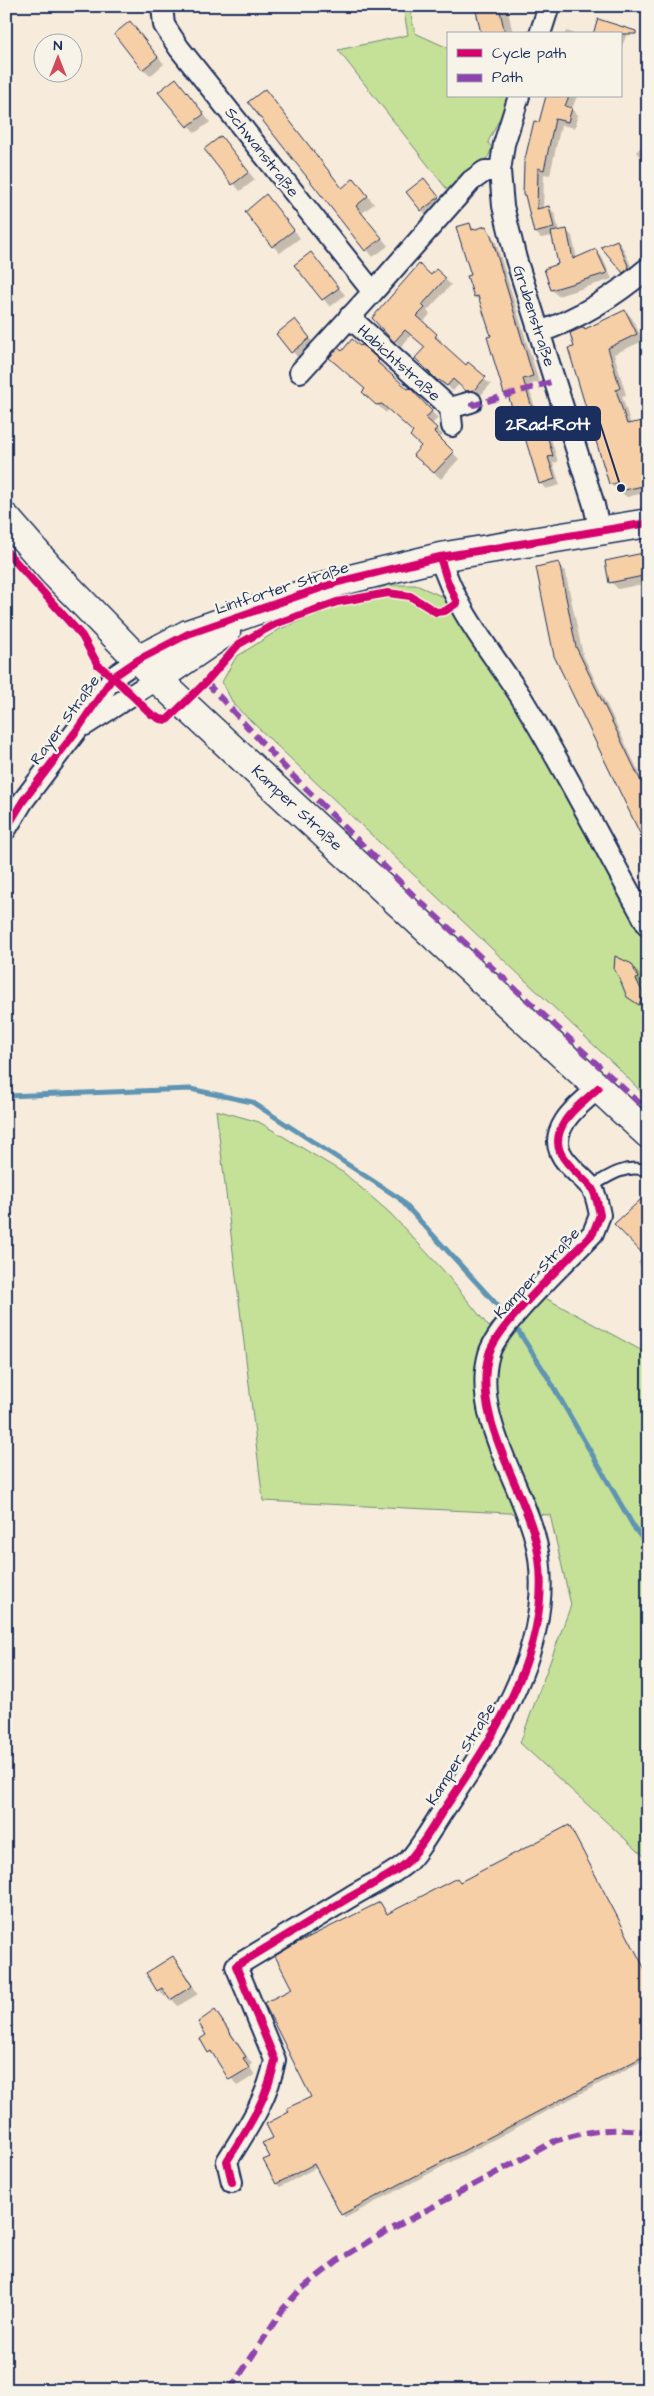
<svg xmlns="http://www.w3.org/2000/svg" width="654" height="2396" viewBox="0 0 654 2396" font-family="'Architects Daughter',sans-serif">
<rect width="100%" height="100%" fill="#f7ecdb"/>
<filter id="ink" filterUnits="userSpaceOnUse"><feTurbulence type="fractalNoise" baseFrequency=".02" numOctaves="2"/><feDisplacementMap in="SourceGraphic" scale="10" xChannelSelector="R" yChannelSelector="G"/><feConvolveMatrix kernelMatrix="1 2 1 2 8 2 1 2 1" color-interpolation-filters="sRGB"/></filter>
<g filter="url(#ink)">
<path fill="#c5e097" stroke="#70887a" d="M403,6H409L415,33L448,48V96H508L502,114L488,142L492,148L488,157L449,192L338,50L408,35Z
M388,585H416L457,603L648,926V1099L618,1068L234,705L222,682L236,657L280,629Z
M216,1110L259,1122L344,1173L390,1213L443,1270L489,1327L529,1289L648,1354V1860L520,1743L571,1605L550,1515L263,1501Z"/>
<path fill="#0003" d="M103,6H127L128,8L109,12Z
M264,6H290V8L269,12Z
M476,6H507L513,34H482Z
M130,22L164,64L150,76L143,69Z
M566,31L576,34H565Z
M620,34H627L622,46L620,45Z
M183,87L210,122L195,133L160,92Z
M548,96H577L572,109L578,115L575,128L561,125L550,175L544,174L543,209L549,207L555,214L559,232L566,230L572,236L577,259L596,251L602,257L612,279L558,296L552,290L560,265L553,236L541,238L535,232L527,197L524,195Z
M272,98L343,189L361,187L374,204L362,213L388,246L373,257L250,102Z
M644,144L648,148L646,164L636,152Z
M228,145L255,180L240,191L206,150Z
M424,180L445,205L428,217L422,210Z
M648,194V207L642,199Z
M273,203L300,238L280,253L273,246Z
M469,224L475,230L486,227L496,242L539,382L528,385L537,414L545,420L552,442L558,462L553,463L560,485L546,489L540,483L526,437L521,431L511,398L505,393L492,337L481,303L475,297L469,277L473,275Z
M617,241L623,248L635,275L630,279L623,272Z
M311,253L345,295L330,307L296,265Z
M431,277L445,279L451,285L427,311L430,314L423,323L442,341L440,343L466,367L491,384L480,396L473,397L459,384L453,391L446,385L445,386L417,358L427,348L412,334L401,347L374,318Z
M625,311L632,318L643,341L614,354L626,395L622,396L631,425L648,421V492L627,497L610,484L576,348L585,330Z
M295,321L316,346L299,359L278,334Z
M342,353L378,361L384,367L383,368L408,391L410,389L438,418L432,424L443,435L439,439L459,459L441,479L421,461L423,446L414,433L388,409L386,413L370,398Z
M648,554V583L618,589L611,582Z
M558,564L565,571L583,655L648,791V858L640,842L644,840L556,655Z
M631,965L638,972L644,985L642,986L648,998L646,1011L630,998Z
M648,1195V1273L638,1263L645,1254Z
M569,1827L648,1974V2058L345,2218L317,2167L280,2187L277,2184L271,2157L274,2138L291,2112L313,2097L293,1990L380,1903L388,1915L460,1882Z
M173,1958L180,1965L198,1994L178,2006L168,1995L165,1997L158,1990Z
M215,2012L222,2019L252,2064L249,2066L255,2075L237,2086L217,2058L209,2052L208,2035Z"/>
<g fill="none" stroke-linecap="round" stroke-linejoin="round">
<path stroke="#5f94b3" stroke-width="5" d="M6,1096L190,1089L252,1102L399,1198L499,1307
M519,1332L546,1374L635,1529L648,1546"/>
</g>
<path fill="#f7cfa7" stroke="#1b2f5e" d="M475,6H499L505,34H481Z
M598,19L636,31V34H593Z
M130,21L158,57L142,70L114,34Z
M176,78L204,114L187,127L158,92Z
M265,89L342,188L354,178L368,196L356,206L382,238L365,251L248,102Z
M546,96H569L565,106L572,108L568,122L555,119L544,170L538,168L537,209L549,206L554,228L534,233L525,195H523L524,163L534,121L539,122Z
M221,136L249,172L232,185L204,149Z
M424,178L439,197L421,211L406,192Z
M266,194L294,230L272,247L245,212Z
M470,223L472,230L486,226L491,235L533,376L523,379L534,414L539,412L547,435L553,456L548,457L555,479L539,484L523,431L520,432L507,392L504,394L487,337L491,336L478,296L474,297L467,276L471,275L456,227Z
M567,229L573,259L596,249L607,273L551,290L544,269L558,264L551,232Z
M617,240L629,268L623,273L601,247Z
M311,252L339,288L322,300L294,265Z
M419,264L431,275L436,269L446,278L422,305L425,308L417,316L437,334L435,337L466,365L468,362L486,377L474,390L466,391L453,379L447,386L439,380L438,381L415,358L425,347L405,330L394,342L372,318Z
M625,310L637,334L608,348L620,388L616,390L627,424L648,420V485L619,491L617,483L609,484L568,348L574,347L570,333L584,327L585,329Z
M295,319L310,338L291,353L276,334Z
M352,339L360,346L361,345L366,348L379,360L377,362L408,389L410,388L432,411L426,418L437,428L434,432L454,452L434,473L413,455L421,446L410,436L413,432L382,404L376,405L362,392L365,389L329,358L338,348L342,351Z
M648,552V575L609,583L605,561Z
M559,562L576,647L648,796V850L554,656L536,567Z
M615,956L632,964L638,978L636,979L643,993L639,1005L627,997L619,977L614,970Z
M648,1193V1259L614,1224Z
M569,1825L648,1975V2054L341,2215L314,2164L276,2184L263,2160L270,2157L262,2143L273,2138L266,2124L289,2112L287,2108L311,2097L264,2003L292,1989L275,1956L297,1943L380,1902L387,1914L457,1878L460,1882Z
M173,1956L192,1986L170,2000L162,1988L157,1991L146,1973Z
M215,2010L246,2057L243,2058L249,2068L229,2080L211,2051L208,2053L200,2039L206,2035L198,2022Z"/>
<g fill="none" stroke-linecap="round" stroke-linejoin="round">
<g stroke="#1b2f5e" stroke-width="14">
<path id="lane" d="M591,1187C608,1176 627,1163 648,1171"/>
</g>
<g stroke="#1b2f5e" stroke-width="24">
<path id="street" d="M162,6L164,25L179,48L373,292L471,181L485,171H500
M540,34L549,6
M519,96L504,144L500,171L503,206L516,259L594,505L600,533
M349,317L450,408L452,426
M540,332C580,318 615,296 648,268
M300,372L373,292
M450,408L471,402
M440,557C456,612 491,650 521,697C566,771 606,850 648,926
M85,725L157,679
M6,829L23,801L77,730L113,677L138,660
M232,2182L227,2161C247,2129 268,2098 275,2060L236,1966C274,1943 312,1920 350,1897C368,1886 389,1877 405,1864C417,1855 435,1822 445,1808C498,1730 562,1633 534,1534C518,1478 472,1414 489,1354C497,1325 569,1259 593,1233L600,1215C598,1206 596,1192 590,1186C572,1166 545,1152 565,1121C572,1109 588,1098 598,1088"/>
</g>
<g stroke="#1b2f5e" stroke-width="31">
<path id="secondary" d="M6,518L54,573L157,679L648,1134
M138,660L188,634L338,582L440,557L648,523
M157,679L226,632"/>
</g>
<use href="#lane" stroke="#f7f3e8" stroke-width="10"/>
<use href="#street" stroke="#f7f3e8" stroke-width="20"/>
<use href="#secondary" stroke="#f7f3e8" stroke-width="28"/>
<path stroke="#8e44ad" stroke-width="6" stroke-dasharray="12 6" stroke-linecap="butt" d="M471,402L474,405L554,381
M206,682L291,774L413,895L648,1111
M230,2390L283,2309L299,2291L337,2261L371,2240L555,2141C591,2130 611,2127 648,2132"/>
<g stroke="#f7f3e8" stroke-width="11">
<path id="cycleway" d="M6,551L82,636L98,665L113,677L151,714L160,719L167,720L206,682L239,644L275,624L337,602L388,593L410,596L436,612L445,611L457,603L447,580L440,557
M6,829L23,801L77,730L113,677L138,660L188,634L338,582L440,557L648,523
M232,2182L227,2161C247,2129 268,2098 275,2060L236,1966C274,1943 312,1920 350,1897C368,1886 389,1877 405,1864C417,1855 435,1822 445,1808C498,1730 562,1633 534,1534C518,1478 472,1414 489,1354C497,1325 569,1259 593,1233L600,1215C598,1206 596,1192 590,1186C572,1166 545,1152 565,1121C572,1109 588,1098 598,1088"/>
</g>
<use href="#cycleway" stroke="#d6006c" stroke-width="8"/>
</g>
</g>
<g text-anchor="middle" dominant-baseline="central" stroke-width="5" stroke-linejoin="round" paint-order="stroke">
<g font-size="16" fill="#1b2f5e" stroke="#f7f3e8">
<text transform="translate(262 152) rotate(52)">Schwanstraße</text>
<text transform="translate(534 316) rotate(72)">Grubenstraße</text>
<text transform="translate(399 363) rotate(42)">Habichtstraße</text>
<text transform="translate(282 588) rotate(-18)">Lintforter Straße</text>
<text transform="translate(65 720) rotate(-54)">Rayer Straße</text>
<text transform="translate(297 808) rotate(43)">Kamper Straße</text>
<text transform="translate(537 1273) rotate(-47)">Kamper Straße</text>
<text transform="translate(461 1754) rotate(-58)">Kamper Straße</text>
</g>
</g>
<path fill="none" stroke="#1b2f5e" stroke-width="2" d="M621 488L600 423"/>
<circle fill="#1b2f5e" stroke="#f7f3e8" stroke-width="2" cx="621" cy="488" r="5"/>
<rect fill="#1b2f5e" stroke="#1b2f5e" stroke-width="2" x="496" y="407" width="104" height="33" rx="5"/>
<g font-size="18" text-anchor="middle" font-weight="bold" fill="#fff">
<text x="548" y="430">2Rad-Rott</text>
</g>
<rect width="654" height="2396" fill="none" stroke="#f7f3e8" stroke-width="25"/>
<rect x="12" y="12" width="629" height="2371" fill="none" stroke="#1b2f5e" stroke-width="2" filter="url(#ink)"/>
<rect x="447" y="32" width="175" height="65" fill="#f7f3e8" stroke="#9fa5b1"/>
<rect x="457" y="49" width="25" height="8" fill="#d6006c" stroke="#9fa5b1"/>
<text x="492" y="58" font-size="15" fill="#1b2f5e">Cycle path</text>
<rect x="457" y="74" width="25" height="8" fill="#8e44ad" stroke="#9fa5b1"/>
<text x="492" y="82" font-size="15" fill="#1b2f5e">Path</text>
<g transform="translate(58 58)"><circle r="24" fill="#f7f3e8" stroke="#9fa5b1"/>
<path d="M0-4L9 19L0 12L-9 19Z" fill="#d1495b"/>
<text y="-8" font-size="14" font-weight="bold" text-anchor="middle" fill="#1b2f5e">N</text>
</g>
</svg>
